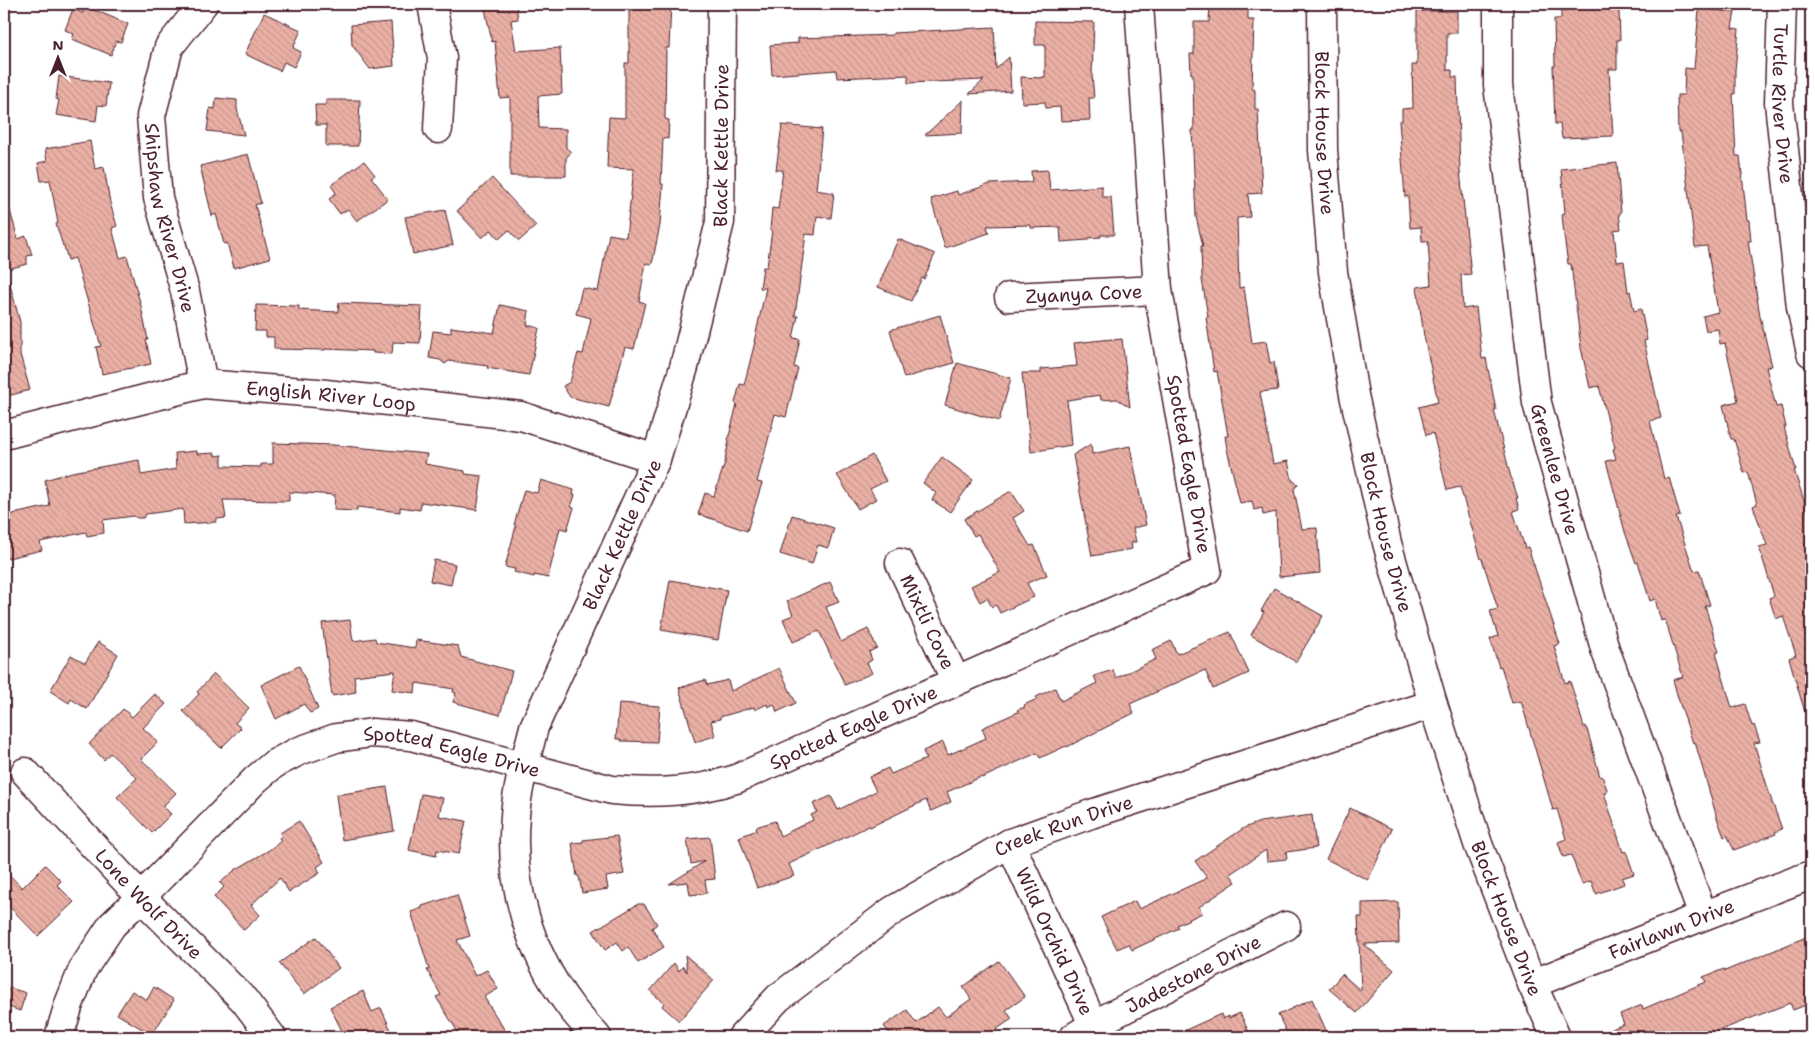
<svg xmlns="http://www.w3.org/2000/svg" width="1815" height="1041" viewBox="0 0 1815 1041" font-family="'Shantell Sans',sans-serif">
<defs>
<pattern id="building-back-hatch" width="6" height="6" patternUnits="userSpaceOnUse" patternTransform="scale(1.25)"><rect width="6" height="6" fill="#eab0a5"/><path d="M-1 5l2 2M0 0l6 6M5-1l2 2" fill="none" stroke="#ca978e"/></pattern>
</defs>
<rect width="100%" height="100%" fill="#fff"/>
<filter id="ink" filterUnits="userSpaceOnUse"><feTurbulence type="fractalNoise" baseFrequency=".02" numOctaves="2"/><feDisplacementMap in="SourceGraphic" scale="10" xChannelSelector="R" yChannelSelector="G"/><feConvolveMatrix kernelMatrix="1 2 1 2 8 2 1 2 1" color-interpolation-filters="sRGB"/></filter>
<g filter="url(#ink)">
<path fill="url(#building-back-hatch)" stroke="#4a1f2b" d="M484,4H516L518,19L511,20L516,51L560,48L562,94L538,96L539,128L566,129V148L571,152L566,158V176H510V97L500,98L495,41L492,42Z
M629,4H671L669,48H666L665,119L669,120L668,139L663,138L661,184H663L660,225L652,264L646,263L639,301L645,303L634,349L625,347L609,407L570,397L563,386L570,382L578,353L583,354L591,318L576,314L582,288L598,291L609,234L626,237L634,169L607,168L609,117L625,118V63H629Z
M1210,4H1248V20H1254L1252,88L1255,90V109H1258L1262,193L1248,194L1250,217L1237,218L1239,288L1244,287L1252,343L1266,341L1270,363L1274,362L1278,390L1260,392L1273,464L1288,461L1292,480L1298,484L1294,489L1302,529L1317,528L1320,573L1279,577L1276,512L1263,515L1262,508L1254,510L1252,501L1240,503L1227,449L1225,436H1228L1217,371L1214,372L1206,317H1208L1202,279L1201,246H1203L1196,217L1192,130H1194L1193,74H1191L1190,54H1194V22H1209Z
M85,6L128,24L121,42L116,41L111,55L72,39L74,34L65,30L73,9L83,13Z
M1568,8H1611V10H1619L1620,40H1617V69H1609L1613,136L1562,138L1560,124H1555L1553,66H1555L1554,19H1561V10H1568Z
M1699,9L1735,12L1732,28L1739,29L1735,70V94H1733L1736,156H1740L1747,220H1749L1751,241H1748L1760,316L1772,366L1766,367L1776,407L1781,406L1786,427H1784L1796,470H1794L1811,522V715L1806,716L1789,658L1796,655L1783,616L1776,619L1769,598L1774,596L1759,547L1767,545L1753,506L1757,504L1748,472L1744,473L1734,439H1731L1723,405L1738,401L1725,343L1720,344L1718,329L1706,331L1703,316L1718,312L1707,246L1695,247L1681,132H1678L1677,95H1684L1685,68L1694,69Z
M1417,11H1457V33H1447V70H1452V77H1457L1460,171L1471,274L1461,275L1463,309L1476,307L1482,359L1486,358L1496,410H1494L1510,474L1518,498H1516L1519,509L1513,511L1525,548L1528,547L1560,644L1554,646L1565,683L1570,681L1584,727L1586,726L1591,743L1600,777L1602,776L1608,792L1604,793L1623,852L1626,851L1634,874L1622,878L1624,884L1596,894L1591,881L1582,884L1571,855L1563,857L1558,842L1566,839L1557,809L1553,810L1521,701L1512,703L1501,666L1499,667L1490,639L1498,636L1490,611L1498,609L1482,559H1481L1460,487L1447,490L1433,433L1426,435L1419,407L1438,402L1424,336L1417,287L1431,285L1428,241H1422L1421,227L1410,228L1408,196L1405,197L1399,121H1402V109L1413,108L1412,65H1417Z
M264,13L301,30L293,48L301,52L294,67L284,62L280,71L245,54Z
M1035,21L1094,22L1092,75L1094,98H1089L1090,120L1061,121L1060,107L1046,108L1045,102L1022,103L1021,77L1042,78V77H1045V45H1035Z
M391,22L394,66L370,69L352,45L351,25Z
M994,27L996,69L1009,57L1011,91L969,94L984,80L908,83V75L837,78L836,70L772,75L770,45L798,43V38L893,35V33Z
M59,76L109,83L106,106L98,105L96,121L56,115L59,100L56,99Z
M216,98L237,100V109L244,135L207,131L210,108L215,109Z
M326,100H360L358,146H326V125H316L315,105H326Z
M963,100L962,133L925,135L949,113Z
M782,125L822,129L816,190L834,193L831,218L817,216L815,235L806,234L795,316H798L793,338L800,339L794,367L798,368L786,417L775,414L757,482L762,483L747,531L698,514L705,493L714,496L726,459H725L729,441L728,440L737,404L735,403L740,384L744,385L755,342H754L766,288H760L763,267H767L772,230H770L772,208L778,209L783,170H776Z
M90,141L95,169L104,167L110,203L117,226L112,228L120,258L127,256L141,306L148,340H146L151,364L102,374L96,347L101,346L84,289L75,258L68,260L64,246H63L56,224L58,223L50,180L41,181L38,163L47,161L45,149Z
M248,154L261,203L255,205L270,258L234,268L227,243L224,244L216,214L212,216L200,166Z
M364,161L375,175L371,177L388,199L357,221L348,209L340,214L329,199L336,193L331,185Z
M1617,163L1621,213L1619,214L1621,229L1614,230L1617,262L1624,261L1628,292L1630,291L1634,311L1641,309L1647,340L1644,341L1661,418L1650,421L1664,479L1669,477L1680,516L1676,517L1694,571L1699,570L1710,605L1705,606L1719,652L1716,653L1732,708L1745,704L1752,726L1754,725L1760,742L1754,743L1772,802L1782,829L1775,832L1776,834L1734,850L1727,835L1724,837L1717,818L1695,742L1693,743L1679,701L1673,680L1683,677L1665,619L1661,621L1655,599L1650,601L1638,562L1636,563L1625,532L1606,461L1616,459L1613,449L1615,448L1599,386L1590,388L1581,348L1571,264H1568L1564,236L1562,214L1565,213L1561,169Z
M1048,170L1050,190L1102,186V197H1111L1114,235H1100L1101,237L1088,238V240L1061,242L1060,227L1031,228V225L987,226L989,233L945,248L931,199L957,191L958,195L990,184L1032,182L1031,171Z
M492,178L536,226L519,241L509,230L499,239L491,230L482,238L457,211Z
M4,207H9L18,239L26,236L32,255L27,256V264L4,270Z
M445,210L453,245L413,254L405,217Z
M898,239L935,254L924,279L922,278L911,301L878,287Z
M9,281L20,322V354L30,390L4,397V282Z
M339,303L422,306L420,343L393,342L392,354L373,353V351L325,349V350L274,349V337H266V331H255L256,305L299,306V310L338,312Z
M500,305L529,311L527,325L539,328L529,375L487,368L488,366L449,361L445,364L440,360L429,358L433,331L451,333V327L494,333Z
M940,315L954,363L904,378L890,330Z
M1112,339V340L1122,339L1130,407L1117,399L1101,400L1100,395L1067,400L1071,445L1031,452L1022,373H1041V369L1077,366L1074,343Z
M957,363L1011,378L999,421L945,405Z
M273,443L334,445L427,454L425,464L465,471V474L482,476L477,510L421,502L420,510L400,507V512L357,507V511L334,510L335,495L289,492V501L223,500L226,518L216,519V522L184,524L183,509L146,514L143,518H137L134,516L103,520L104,533L87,536L86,532L40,542L42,550L4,559V516L50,506L45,480L72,472L139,460L141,475L176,469L175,453L197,451V454L215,453V456L222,455V466L261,467V464H273Z
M1091,444L1092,454L1130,446L1146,525L1133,528L1136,542H1131L1132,549L1092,556L1073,455Z
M872,455L886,481L870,489L876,499L858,509L837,475Z
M942,457L973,480L950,512L932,500L936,493L923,483Z
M541,480L574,490L573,495H575L571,507L574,508L567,530L560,528L548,578L534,575V577L514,572L515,569L505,567L516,526L514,525L524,490L537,493Z
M1011,491L1024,511L1013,518L1030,546L1034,545L1047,575L1027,583L1034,597L1000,613L996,605L992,607L987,598L980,602L971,586L1000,572L978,534L974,536L964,519Z
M792,515L834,528L828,548L818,545L812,564L780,554Z
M434,560L455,564L451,585L430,581Z
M670,580L727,590L718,640L661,630Z
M830,582L839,602L826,607L841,642L868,629L877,648L869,652L872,660L867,663L872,673L845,685L819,631L793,642L783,619L793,615L787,601Z
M1274,588L1323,616L1296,662L1251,635L1264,612L1261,611Z
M350,620L353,641L375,638L376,642L415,648L416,640L458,646L461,657L512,671L500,715L453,702L456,693L453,692L454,689L416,683L415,693L392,690L395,671L354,676L356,692L332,696L322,623Z
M1230,632L1249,673L1213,689L1205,670L1130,704L1134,713L1067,747L1066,746L1040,758L1037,753L982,778L981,777L947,792L951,802L931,811L926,800L870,827L869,826L789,864L794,876L757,888L739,837L757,830L756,827L775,821L780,836L813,820L811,815L817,812L813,804L831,796L838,810L876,791L869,777L888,768L891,774L926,759L923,751L943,742L948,755L986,738L982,728L1018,712L1017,710L1025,707L1024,705L1037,699L1036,697L1055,688L1061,701L1097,683L1094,676L1113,670L1116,678L1156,659L1152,650L1171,641L1177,654Z
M98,642L118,654L87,709L71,699L69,703L50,691L71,655L85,663Z
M299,666L318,709L310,713L304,704L276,719L261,685Z
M779,668L796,703L777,712L774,704L768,707L767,704L755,710L754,707L720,717V719L711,721L715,736L695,742L679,688L705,680L707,685L728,680L731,691Z
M214,674L249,708L235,723L241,728L221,748L183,711L199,694L197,692Z
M155,694L166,704L143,728L158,742L141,759L176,793L163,806L171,814L152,833L117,797L137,778L110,753L104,760L89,744L123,709L132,717Z
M619,703L660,706L657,742L621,741V739H616Z
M387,787L394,831L342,840L336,795Z
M421,794L443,798L439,816L466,821L459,854L437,850L436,856L409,850Z
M1350,808L1392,829L1368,880L1326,859Z
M1312,815L1316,848L1286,852L1287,859L1267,861L1266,850L1230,874L1236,882L1199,907L1202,913L1177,925L1179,928L1132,950L1129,944L1117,949L1101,917L1135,901L1139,909L1207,878L1195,861L1244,828L1260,822Z
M299,821L324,862L317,867L320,873L289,892L280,878L251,905L260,915L244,930L214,897L224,887L220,883L235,870L269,850L281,841L279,838L282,836L280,833Z
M617,836L624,874L606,877L608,889L582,893L579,876H577L572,843L583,842V840Z
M710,837L715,879L705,880L707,893L690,895L688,882L669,884L705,861L691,864L687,839Z
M45,865L61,881L57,885L74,902L38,936L4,901V869L22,888Z
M457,895L470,936L457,940L475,976L487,970L498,989L484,997L509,1037H461L436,997L441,995L427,970L429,969L411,912L422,908V906Z
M1398,902L1399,943L1364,944L1394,970L1357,1013L1329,989L1342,974L1361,991L1358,917H1362V903Z
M638,904H644L657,924L652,928L664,947L638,963L628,947L623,951L617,942L605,950L593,931Z
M1811,935V1003L1793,1010L1790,1003L1713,1033L1715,1037H1592L1624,1024L1620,1014L1642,1005L1643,1009L1706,982L1703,977L1724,969L1725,971Z
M316,937L339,968L304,994L279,963Z
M685,955L714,980L679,1021L662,1006L664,1003L650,991L674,963L679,971L683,966L687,972Z
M999,961L1025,997L1006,1010L1012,1019L985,1037H892L884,1026L907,1010L916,1023L938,1007L946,1017L971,999L963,987Z
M4,986L26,993L20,1011L4,1005Z
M154,987L174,1000L152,1035L117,1014L132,991L147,1000Z
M363,991L372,1012L381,1008L394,1037H345L330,1007Z
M1312,999L1329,1037H1289L1278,1015Z
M1240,1013L1251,1037H1170L1221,1014L1223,1019L1229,1016V1018Z"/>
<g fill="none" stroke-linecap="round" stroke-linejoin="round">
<g stroke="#4a1f2b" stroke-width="31">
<g id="minor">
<path id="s1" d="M203,4L169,47L151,116L158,198L185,291L203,384"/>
<path d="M432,4L442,58L438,129"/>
<path id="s2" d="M1322,4L1323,150L1333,272L1354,395L1387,543L1433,704L1478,844L1532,984L1556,1037"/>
<path id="s3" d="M1498,4V85L1537,403L1605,649L1703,916"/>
<path id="s4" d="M1782,4L1779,103L1801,307L1811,353"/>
<path id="s5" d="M1009,297L1158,290"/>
<path id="s6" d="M4,435L203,384L317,393L521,416L656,459"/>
<path id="s7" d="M900,563L956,681"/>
<path id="s8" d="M25,772L141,897L244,1000L272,1037"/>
<path id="s9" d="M1010,843L1099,1037"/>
<path id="s10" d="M1532,984L1703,916L1811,875"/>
<path id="s11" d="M59,1037L69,1004L83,969L112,925L141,897L255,780L274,764L299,751L336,738L372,733L411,736L612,790C656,794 694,792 736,779L1207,570L1158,290L1139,4"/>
<path id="s12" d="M597,1037C588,1027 578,1017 570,1006C529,951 509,884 515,816C517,786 527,756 534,727L656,459L684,367L720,222L722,4"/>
<path id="s13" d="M742,1037L778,998L892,911L1010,843L1091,814L1433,704"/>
<path id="s14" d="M1074,1037L1093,1025L1286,926"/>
</g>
</g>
<use href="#minor" stroke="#fff" stroke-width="28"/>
</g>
</g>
<g text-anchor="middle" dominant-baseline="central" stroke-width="5" stroke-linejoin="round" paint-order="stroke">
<g font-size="19" fill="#4a1f2b" stroke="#fff">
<text stroke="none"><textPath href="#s4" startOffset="100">Turtle River Drive</textPath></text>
<text stroke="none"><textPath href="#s2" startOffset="129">Block House Drive</textPath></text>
<text stroke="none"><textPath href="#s12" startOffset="951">Black Kettle Drive</textPath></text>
<text stroke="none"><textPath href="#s1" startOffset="230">Shipshaw River Drive</textPath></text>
<text stroke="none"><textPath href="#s5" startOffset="75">Zyanya Cove</textPath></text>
<text stroke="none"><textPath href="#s6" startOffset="334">English River Loop</textPath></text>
<text transform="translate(1189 464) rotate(80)">Spotted Eagle Drive</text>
<text stroke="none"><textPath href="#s3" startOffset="470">Greenlee Drive</textPath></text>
<text stroke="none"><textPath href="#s2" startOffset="534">Block House Drive</textPath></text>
<text stroke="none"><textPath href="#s12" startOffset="546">Black Kettle Drive</textPath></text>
<text stroke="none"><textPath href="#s7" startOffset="65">Mixtli Cove</textPath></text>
<text stroke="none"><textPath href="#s11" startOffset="958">Spotted Eagle Drive</textPath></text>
<text stroke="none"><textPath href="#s11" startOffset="539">Spotted Eagle Drive</textPath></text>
<text stroke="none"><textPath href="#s13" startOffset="389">Creek Run Drive</textPath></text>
<text stroke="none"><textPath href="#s8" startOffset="181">Lone Wolf Drive</textPath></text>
<text stroke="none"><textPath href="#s2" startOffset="939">Block House Drive</textPath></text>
<text stroke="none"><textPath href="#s10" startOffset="150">Fairlawn Drive</textPath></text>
<text stroke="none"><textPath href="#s9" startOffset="108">Wild Orchid Drive</textPath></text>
<text stroke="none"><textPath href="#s14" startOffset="135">Jadestone Drive</textPath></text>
</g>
</g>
<rect width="1815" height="1041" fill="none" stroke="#fff" stroke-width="20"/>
<rect x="10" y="10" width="1795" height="1021" fill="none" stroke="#4a1f2b" stroke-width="2" filter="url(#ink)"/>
<g transform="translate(58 58)" stroke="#ffffff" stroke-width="4" paint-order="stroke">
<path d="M0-4L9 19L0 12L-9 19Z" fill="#4a1f2b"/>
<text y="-8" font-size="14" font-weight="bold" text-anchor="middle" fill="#4a1f2b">N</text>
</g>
</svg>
